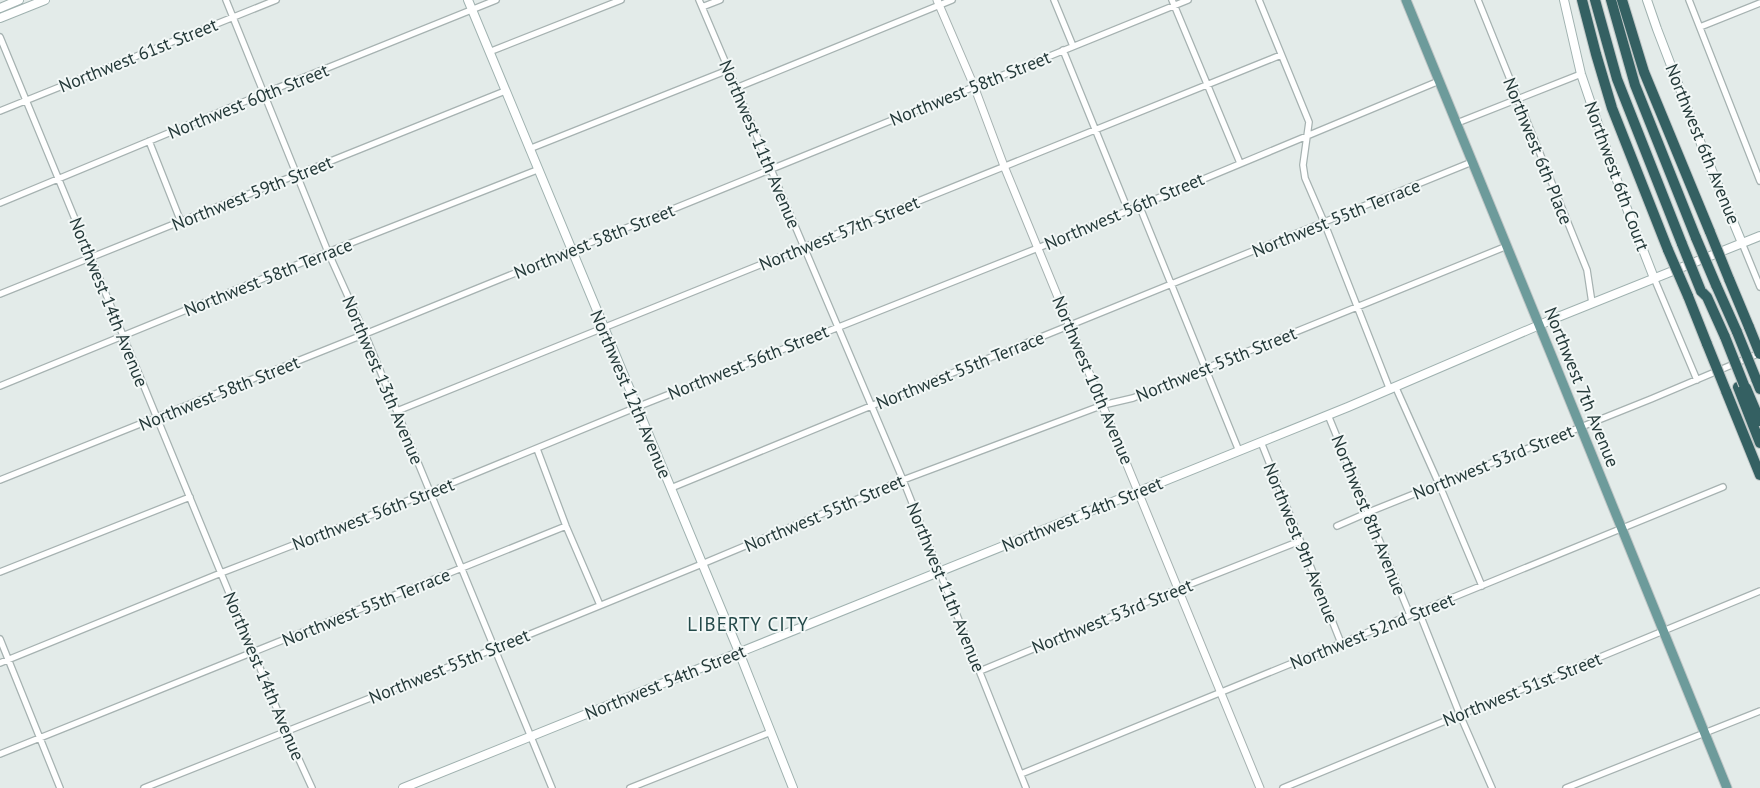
<svg xmlns="http://www.w3.org/2000/svg" width="1760" height="788" viewBox="0 0 1760 788" font-family="'PT Sans',sans-serif">
<rect width="100%" height="100%" fill="#e3ebe9"/>
<g fill="none" stroke-linecap="round" stroke-linejoin="round">
<g stroke="#a6b2b1" stroke-width="8">
<path id="minor" d="M226,0L328,252L365,334L552,788
M699,0L903,480L1026,788
M1054,0L1073,46
M1172,0L1240,163
M1259,0L1309,122L1303,165L1305,178L1324,222L1390,390
M1478,0L1587,270L1592,303
M1689,0L1760,181
M702,7L720,0
M1700,27L1760,3
M0,37L286,731L312,788
M1063,50L1128,210
M489,52L621,0
M736,88L952,0
M0,111L276,0
M1457,123L1581,74
M149,141L181,222
M529,149L728,70
M0,203L265,93L496,0
M1139,205L1239,451
M1742,243L1760,287
M1654,278L1697,380
M0,294L505,91
M0,386L328,252L537,170
M1396,388L1439,484L1482,586
M397,411L1281,55
M1328,415L1410,615
M1261,442L1341,643
M537,449L566,526L600,605
M0,480L365,334L1188,0
M671,488L871,406L1472,162
M1337,526L1369,512L1651,399L1760,353
M0,572L190,497
M1419,612L1460,715L1492,788
M0,639L60,788
M0,663L221,573L430,492L637,407L1038,248L1439,81
M980,671L1178,589L1300,541
M0,754L566,526
M1021,774L1723,487
M144,788L501,646L702,564L903,480L1103,405L1133,398L1507,246
M630,788L771,732
M1283,788L1760,591
M1566,788L1760,711"/>
</g>
<g stroke="#a6b2b1" stroke-width="9">
<path id="tertiary" d="M937,0L974,86L1004,166L1260,788"/>
</g>
<g stroke="#a0b2b0" stroke-width="10">
<path id="secondary" d="M468,0L739,652L793,788
M1564,0L1581,74L1624,201L1654,278
M1647,0L1657,29L1703,149L1742,243
M0,8L19,0
M0,18L45,0
M403,788L1348,407L1558,317L1760,236"/>
</g>
<g stroke="#c2c8c8" stroke-width="11">
<path id="primary" d="M1406,0L1553,359L1727,788"/>
</g>
<g stroke="#c2c8c8" stroke-width="12">
<path id="motorway" d="M1582,0L1596,54L1612,108L1668,250
M1595,0L1617,79L1682,244
M1611,0L1635,85L1696,238
M1622,0L1644,72L1710,232
M1729,279L1749,327
M1716,285L1737,332
M1701,291L1707,297L1725,337
M1688,296L1707,344
M1756,379L1760,389
M1738,387L1760,443
M1746,388L1760,421
M1726,391L1760,475"/>
</g>
<use href="#minor" stroke="#fff" stroke-width="5.5"/>
<use href="#tertiary" stroke="#fff" stroke-width="7"/>
<use href="#secondary" stroke="#fff" stroke-width="8"/>
<use href="#primary" stroke="#6d9b9b" stroke-width="9"/>
<use href="#motorway" stroke="#346062" stroke-width="10"/>
<g stroke="#c2c8c8" stroke-width="12" stroke-linecap="butt">
<path id="motorway-bridge" d="M1710,232L1729,279
M1696,238L1716,285
M1682,244L1701,291
M1668,250L1688,296
M1749,327L1760,354
M1737,332L1756,379
M1725,337L1744,385
M1707,344L1726,391"/>
</g>
<use href="#motorway-bridge" stroke="#346062" stroke-width="10"/>
</g>
<g text-anchor="middle" dominant-baseline="central" stroke-width="4" stroke-linejoin="round" paint-order="stroke">
<g font-size="18" fill="#253a3a" stroke="#f3f8f7">
<text transform="translate(138 55) rotate(-22)">Northwest 61st Street</text>
<text transform="translate(970 88) rotate(-22)">Northwest 58th Street</text>
<text transform="translate(248 101) rotate(-22)">Northwest 60th Street</text>
<text transform="translate(760 144) rotate(67)">Northwest 11th Avenue</text>
<text transform="translate(1703 144) rotate(68)">Northwest 6th Avenue</text>
<text transform="translate(1538 151) rotate(68)">Northwest 6th Place</text>
<text transform="translate(1617 176) rotate(70)">Northwest 6th Court</text>
<text transform="translate(252 193) rotate(-22)">Northwest 59th Street</text>
<text transform="translate(1124 211) rotate(-23)">Northwest 56th Street</text>
<text transform="translate(1336 218) rotate(-22)">Northwest 55th Terrace</text>
<text transform="translate(839 233) rotate(-22)">Northwest 57th Street</text>
<text transform="translate(594 241) rotate(-22)">Northwest 58th Street</text>
<text transform="translate(268 277) rotate(-22)">Northwest 58th Terrace</text>
<text transform="translate(109 302) rotate(68)">Northwest 14th Avenue</text>
<text transform="translate(748 362) rotate(-22)">Northwest 56th Street</text>
<text transform="translate(1216 364) rotate(-22)">Northwest 55th Street</text>
<text transform="translate(960 370) rotate(-22)">Northwest 55th Terrace</text>
<text transform="translate(383 380) rotate(67)">Northwest 13th Avenue</text>
<text transform="translate(1093 380) rotate(67)">Northwest 10th Avenue</text>
<text transform="translate(1582 387) rotate(68)">Northwest 7th Avenue</text>
<text transform="translate(219 393) rotate(-22)">Northwest 58th Street</text>
<text transform="translate(631 394) rotate(67)">Northwest 12th Avenue</text>
<text transform="translate(1493 462) rotate(-22)">Northwest 53rd Street</text>
<text transform="translate(824 513) rotate(-23)">Northwest 55th Street</text>
<text transform="translate(373 514) rotate(-21)">Northwest 56th Street</text>
<text transform="translate(1082 514) rotate(-22)">Northwest 54th Street</text>
<text transform="translate(1369 515) rotate(68)">Northwest 8th Avenue</text>
<text transform="translate(1301 543) rotate(68)">Northwest 9th Avenue</text>
<text transform="translate(946 587) rotate(68)">Northwest 11th Avenue</text>
<text transform="translate(366 607) rotate(-22)">Northwest 55th Terrace</text>
<text transform="translate(1112 616) rotate(-22)">Northwest 53rd Street</text>
<text transform="translate(1372 631) rotate(-22)">Northwest 52nd Street</text>
<text transform="translate(449 666) rotate(-22)">Northwest 55th Street</text>
<text transform="translate(264 676) rotate(67)">Northwest 14th Avenue</text>
<text transform="translate(665 682) rotate(-22)">Northwest 54th Street</text>
<text transform="translate(1522 689) rotate(-22)">Northwest 51st Street</text>
</g>
<g font-size="19" letter-spacing="1" fill="#234949" stroke="#f3f8f7">
<text x="748" y="624">LIBERTY CITY</text>
</g>
</g>
</svg>
